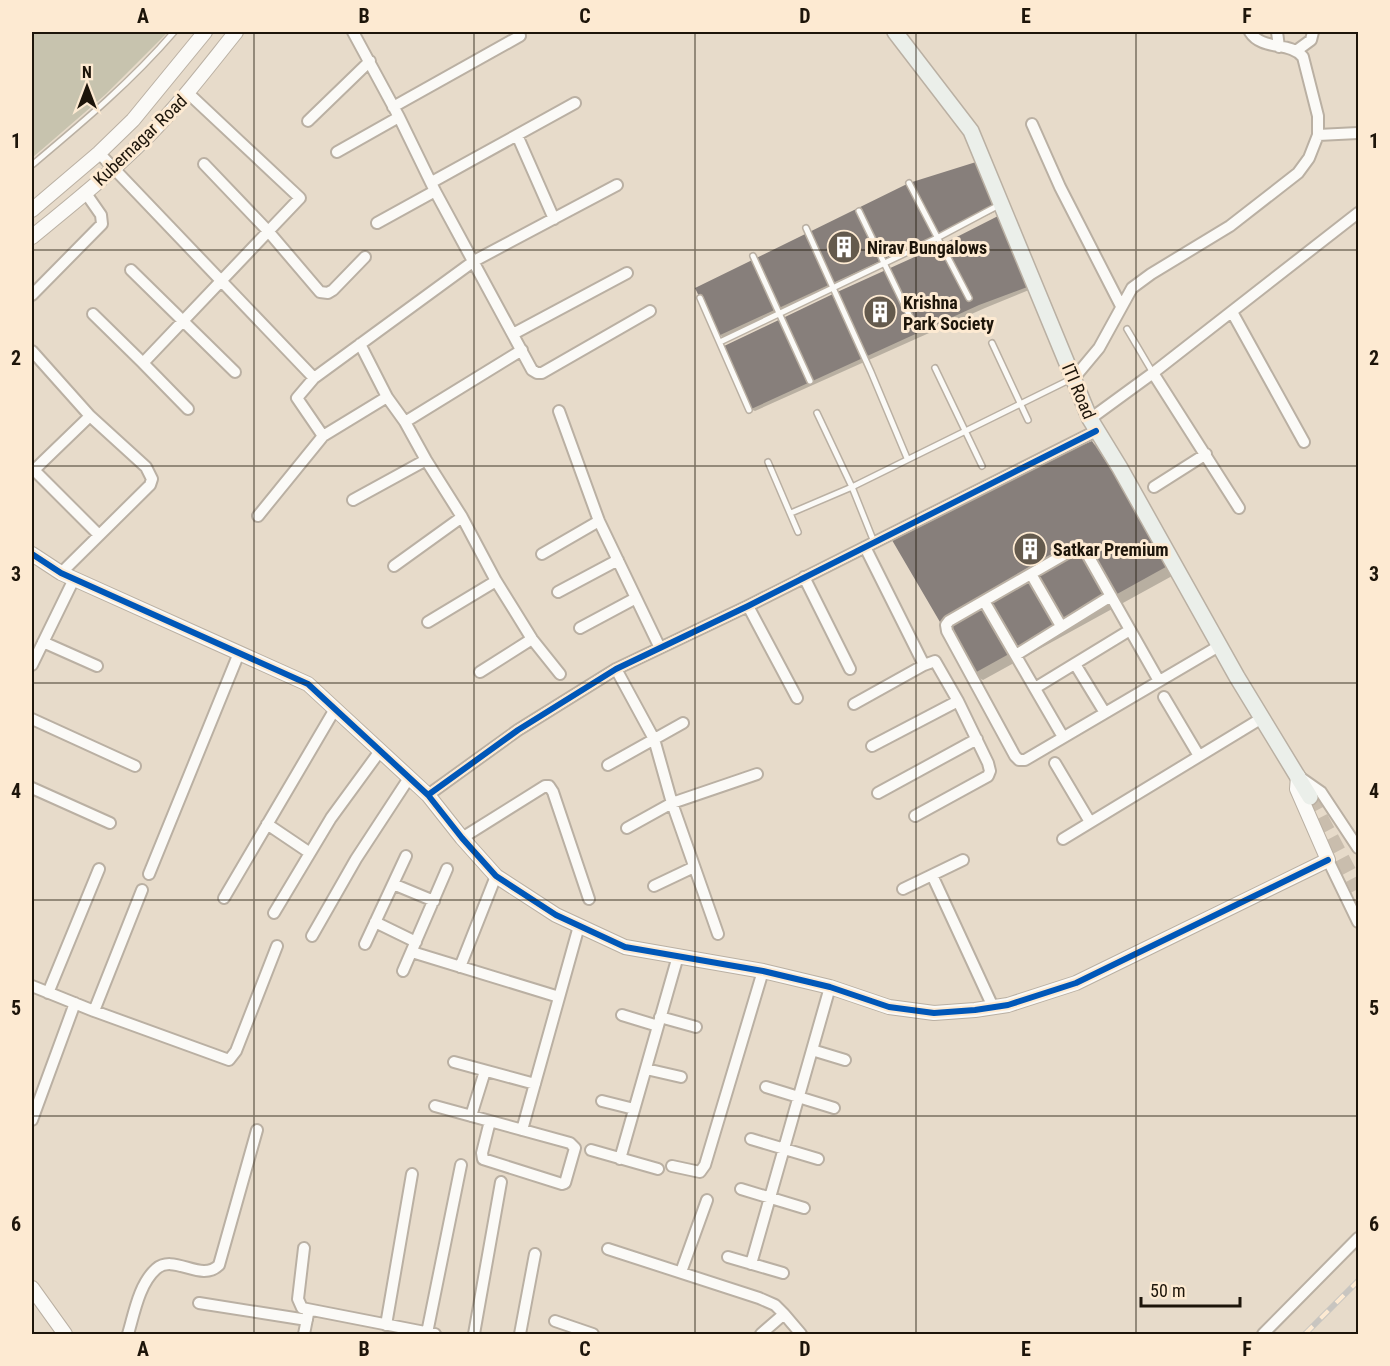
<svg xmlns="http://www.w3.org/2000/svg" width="1390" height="1366" viewBox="0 0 1390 1366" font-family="'Roboto Condensed',sans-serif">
<rect width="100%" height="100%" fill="#e7dbca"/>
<path fill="#c7c3ae" d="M32,32H168L106,94L32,158Z"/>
<path fill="#0003" d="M981,167L1001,209L724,338L719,335Z
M942,246L1034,288L985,308L755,411L750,409Z
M1092,443L1103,449L1183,570L983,680L972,674Z"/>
<path fill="#877f7b" d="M976,162L997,207L718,336L695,288L909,183Z
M1000,215L1030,286L979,305L749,410L722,347L835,293L941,245Z
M1092,441L1173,563L971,675L889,535L1002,478Z"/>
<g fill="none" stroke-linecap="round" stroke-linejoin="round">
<path stroke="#c9bdad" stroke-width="15" stroke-dasharray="15 8" stroke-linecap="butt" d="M1310,797L1358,889"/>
<g stroke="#bab0a3" stroke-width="8">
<path id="service" d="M32,165C82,123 131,82 174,32
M909,183L969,298
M859,211L913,323
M806,228L871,372L907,458
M753,256L810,381
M700,298L749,410
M1127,329L1153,373
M720,342L937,238L1001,204
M992,343L1028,420
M935,368L982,466
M817,413L852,487L874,542
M768,462L798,532
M791,513L852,487L1071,379"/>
</g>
<g stroke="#bab0a3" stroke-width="14">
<path id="minor" d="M353,32L399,117L435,191L532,370L537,373H542L650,311
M1277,32L1279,47
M1296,51L1311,40L1313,32
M393,107L520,36
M308,121L370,61
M1032,124L1060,187L1121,306
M517,135L554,219
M1318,135L1358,133
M337,152L399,117
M99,153L314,378L297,398L323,436L387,397L405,422
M204,164L268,231L320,292L328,293L333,290L365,257
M432,182L575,103
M377,223L435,191
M131,270L235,372
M32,295L102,224L101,215L85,192
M1232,312L1304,442
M93,314L143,363L300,198L188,93
M513,334L627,273
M360,344L387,397
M522,350L405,422L426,460L462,517L496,581L532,639L560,674
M32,351L90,416L146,467L152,479L150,485L61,573
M143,363L188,409
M1153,373L1239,508
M314,378L474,261L617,185
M1074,378L1099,348L1132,288L1151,274L1230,226L1298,173L1309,158L1318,135V116L1303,57C1290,41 1262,51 1250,32
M559,411L599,521L660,648
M1090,419L1153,373L1358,213
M32,468L99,535
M32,472L90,416
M1154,487L1206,454
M353,500L426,460
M258,516L323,436
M865,547L924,665
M542,554L599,521
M394,566L462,517
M1031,574L1061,626
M804,577L850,669
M558,592L618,560
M984,601L1063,737
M748,606L797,698
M428,622L496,581
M580,628L636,598
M43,642L97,666
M1016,655L1111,596
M1075,664L1105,713
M32,665L74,579
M616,669L654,739L672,803L718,934
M480,672L532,639
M1159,681L1086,552L1081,548L1074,549L949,621L946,625L947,631L1015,756L1019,760H1025L1219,646
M1035,688L1130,630
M1164,697L1199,756
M854,704L924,665L935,661L958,701L988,763L990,771L988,776L915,816
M32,719L135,766
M872,746L958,701
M1055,763L1090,822
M608,765L683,723
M1301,778L1321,792L1358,848
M32,788L110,823
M878,793L977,739
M428,795L518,730L616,669L748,606L1096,431
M267,824L310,853
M627,828L672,803L757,774
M462,838L545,786H549L553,792L589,899
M1063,839L1262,718
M1328,860L1358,922
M149,874L239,653
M932,875L993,1007
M393,884L434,901
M654,886L694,867
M903,889L963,860
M224,898L335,709
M274,913L331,818L380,751
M375,922L416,942
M312,936L356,859L409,778
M365,944L406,856
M412,952L559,997
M460,967L496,876
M403,971L447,869
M32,986L94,1011L229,1060L236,1051L277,946
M48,993L99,869
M94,1011L142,890
M622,1015L658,1026
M660,1017L696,1027
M812,1050L845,1060
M454,1062L535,1084
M646,1069L681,1077
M766,1087L834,1108
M602,1101L634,1109
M435,1106L570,1143L575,1148L565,1183L562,1184L483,1159L482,1153L490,1121
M471,1116L485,1071
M32,1120L75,1003
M522,1130L579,926
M751,1139L818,1159
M591,1150L658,1169
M620,1159L678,956
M672,1166L700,1172L705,1165L763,971
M741,1189L804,1208
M304,1248L298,1299L302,1308L435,1334
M608,1249L759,1298L775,1305L784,1314
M728,1257L783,1273
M751,1264L830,987
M681,1272L707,1200
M199,1303L307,1320
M555,1321L593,1334
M386,1325L412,1174
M427,1333L461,1165
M128,1334C134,1314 139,1284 156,1269C174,1253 201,1283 219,1265L257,1130
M304,1334L308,1314
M474,1334L501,1182
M520,1334L535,1254
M761,1334L784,1314L801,1334
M1263,1334L1358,1238"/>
</g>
<g stroke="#bab0a3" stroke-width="16">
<path id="tertiary" d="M32,210L99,153L133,120L205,32
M32,237C71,205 111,173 147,137C180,104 207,68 236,32
M32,554L61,573L308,684L428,795L462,838L496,876L556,915L625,947L763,971L830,987L889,1007L934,1013L975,1010L1008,1005L1076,983L1328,860L1297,789L1298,776
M32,1288L65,1334"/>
</g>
<g stroke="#bab0a3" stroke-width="18">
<path id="secondary" d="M895,32L971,131L1090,419L1120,468L1237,677L1310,797"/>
</g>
<use href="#service" stroke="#fbfaf7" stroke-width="5"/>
<use href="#minor" stroke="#fbfaf7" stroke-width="10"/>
<use href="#tertiary" stroke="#fbfaf7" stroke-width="14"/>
<use href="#secondary" stroke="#ebefea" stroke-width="15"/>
<g stroke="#c8c5c0" stroke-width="6">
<path id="rail" d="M1305,1334L1358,1281"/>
</g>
<use href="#rail" stroke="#fdead2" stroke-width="4" stroke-dasharray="11" stroke-linecap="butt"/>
<g stroke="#fdead2" stroke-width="10">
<path id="cycleway" d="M32,554L61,573L308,684L428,795L462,838L496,876L556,915L625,947L763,971L830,987L889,1007L934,1013L975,1010L1008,1005L1076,983L1328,860
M428,795L518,730L616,669L748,606L1096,431"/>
</g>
<use href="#cycleway" stroke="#0057b8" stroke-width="6"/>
</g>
<path fill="none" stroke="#1d150a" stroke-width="1.5" stroke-opacity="0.55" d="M254,32V1334M474,32V1334M695,32V1334M916,32V1334M1136,32V1334M32,250H1358M32,466H1358M32,683H1358M32,900H1358M32,1116H1358"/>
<defs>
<g id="building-disc" transform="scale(1.725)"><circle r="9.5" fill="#645a4d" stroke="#fdead2"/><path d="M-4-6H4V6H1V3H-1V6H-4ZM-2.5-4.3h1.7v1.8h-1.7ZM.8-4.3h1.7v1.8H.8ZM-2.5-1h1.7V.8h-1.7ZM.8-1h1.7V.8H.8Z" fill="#fff"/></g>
</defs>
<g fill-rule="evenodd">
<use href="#building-disc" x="844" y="247"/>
<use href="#building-disc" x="880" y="312"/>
<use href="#building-disc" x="1030" y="549"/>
</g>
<g text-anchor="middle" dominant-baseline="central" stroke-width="6" stroke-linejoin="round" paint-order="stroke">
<g font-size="18" fill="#1d150a" stroke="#fdead2">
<text transform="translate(140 140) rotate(-44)">Kubernagar Road</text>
<text transform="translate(1079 391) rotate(67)">ITI Road</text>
</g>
<g font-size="18" font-weight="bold" fill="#1d150a" stroke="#fdead2" text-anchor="start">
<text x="867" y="247">Nirav Bungalows</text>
<text x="903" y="302">Krishna<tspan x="903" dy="21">Park Society</tspan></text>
<text x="1053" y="549">Satkar Premium</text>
</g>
</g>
<rect width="1390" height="1366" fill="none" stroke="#fdead2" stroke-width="66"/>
<g transform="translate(87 87)" stroke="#fdead2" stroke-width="4.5" paint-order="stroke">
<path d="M0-4.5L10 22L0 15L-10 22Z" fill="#1d150a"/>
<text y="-9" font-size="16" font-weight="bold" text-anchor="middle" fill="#1d150a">N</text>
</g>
<path d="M1141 1297v9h99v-9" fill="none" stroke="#1d150a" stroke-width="3"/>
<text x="1150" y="1297" font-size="18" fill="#1d150a" stroke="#fdead2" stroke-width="4.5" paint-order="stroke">50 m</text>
<rect x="33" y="33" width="1324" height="1300" fill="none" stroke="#1d150a" stroke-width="2"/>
<g font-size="20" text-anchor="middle" font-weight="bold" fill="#1d150a">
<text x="143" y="23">A</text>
<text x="364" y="23">B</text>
<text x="585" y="23">C</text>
<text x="805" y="23">D</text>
<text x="1026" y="23">E</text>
<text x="1247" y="23">F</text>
<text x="16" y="148">1</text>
<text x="1374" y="148">1</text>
<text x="16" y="365">2</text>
<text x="1374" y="365">2</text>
<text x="16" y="581">3</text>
<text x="1374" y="581">3</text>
<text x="16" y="798">4</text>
<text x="1374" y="798">4</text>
<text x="16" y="1015">5</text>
<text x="1374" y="1015">5</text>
<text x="16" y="1231">6</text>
<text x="1374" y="1231">6</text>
<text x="143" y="1356">A</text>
<text x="364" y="1356">B</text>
<text x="585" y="1356">C</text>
<text x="805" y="1356">D</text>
<text x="1026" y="1356">E</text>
<text x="1247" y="1356">F</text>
</g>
</svg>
